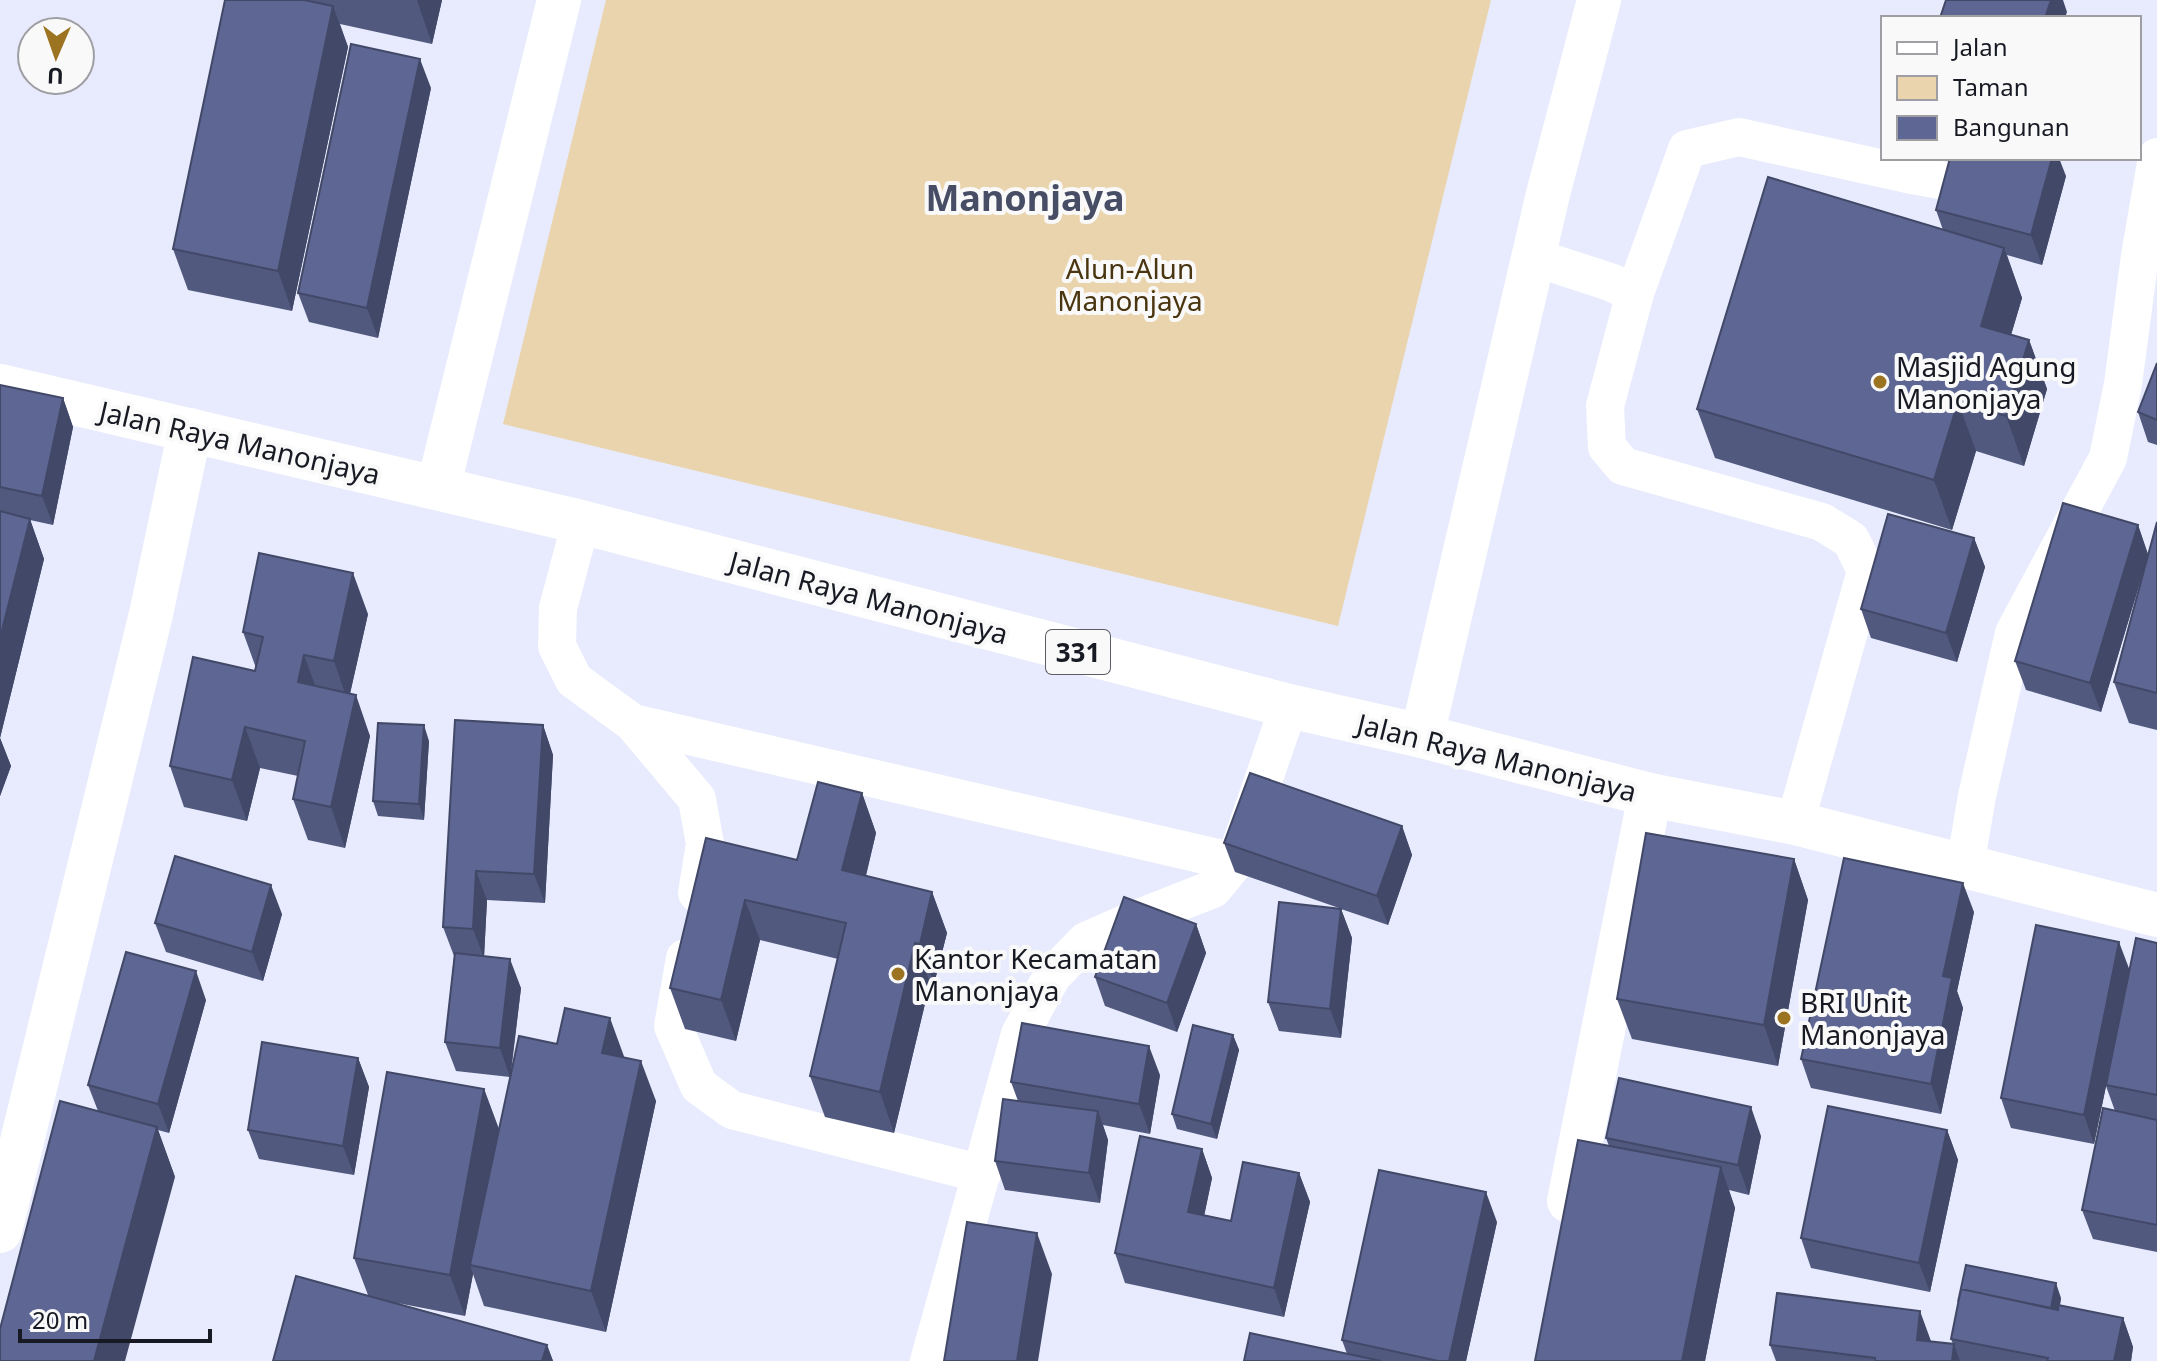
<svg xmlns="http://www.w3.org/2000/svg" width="2157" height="1361" viewBox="0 0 2157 1361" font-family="'Noto Sans',sans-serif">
<rect width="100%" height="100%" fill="#e7ebfd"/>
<path fill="#ead4ad" d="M606,0H1491L1338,626L503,424Z"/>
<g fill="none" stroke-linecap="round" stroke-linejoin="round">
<path stroke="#fff" stroke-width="38" d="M1533,257L1610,282L1635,293
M581,522L558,608L557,646L574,680L633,723L697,799L705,844L697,893
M633,723L1235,862
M1795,823L1866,571L1851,540L1822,522L1623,466L1607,447L1605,406L1635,293L1687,149L1739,137L1907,174L1951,182
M1965,866L1977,796L2014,633L2108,458L2123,384L2140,256L2157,157
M685,958L673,1026L699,1086L732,1110L982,1174
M929,1361L1020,1034L1052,976L1086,941L1134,920L1213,889L1235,862L1289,706"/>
<path stroke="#fff" stroke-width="44" d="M438,488L559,0
M1422,736L1548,194L1599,0
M1569,1201L1650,795
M0,1231L151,614L190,430"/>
<path stroke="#fff" stroke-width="44" d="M0,386L581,522L1289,706L1422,736L1650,795L1795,823L2157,915"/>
</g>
<path fill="#51597e" d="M225,0H442L432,44L340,24L348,47L292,311L188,290L173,249Z
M431,88L378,338L309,322L298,293Z
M2066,176L2042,265L2007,255L2022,298L2011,335L2029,340L2047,389L2024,466L1976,451L1952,530L1715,458L1697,409L1943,230L1936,210Z
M2157,363V445L2148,442L2138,412Z
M0,385L63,398L73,427L53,525L30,520L44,559L0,738L11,766L0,796Z
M2157,522V730L2129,723L2114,682L2146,563L2101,712L2026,690L2015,661L2138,525L2148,554Z
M1974,538L1985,567L1957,662L1871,638L1861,609Z
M368,614L350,694L370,736L345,848L308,840L293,799L298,776L260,768L247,821L184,807L170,766L255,671L256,668L243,632Z
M543,725L553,755L545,903L487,900L484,956L521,988L511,1073L624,1057L656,1101L606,1332L484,1306L473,1274L465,1316L397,1303L547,1345L553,1361H273L368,1295L354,1258L484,1089L499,1129L510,1077L456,1071L445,1042L454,956L443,927Z
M429,741L424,820L378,816L373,801Z
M862,793L876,833L866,876L932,892L947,933L934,984L930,983L894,1133L825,1117L810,1076L838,959L760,940L736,1041L685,1029L670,988L706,838L797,860Z
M1402,826L1412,855L1388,925L1341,909L1352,938L1341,1038L1279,1031L1268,1002L1339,908L1235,872L1224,843Z
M1794,859L1808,900L1778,1066L1632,1039L1617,999Z
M1974,912L1957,991L1963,1008L1941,1114L1811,1088L1801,1059Z
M282,914L263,981L166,952L155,923Z
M1196,924L1206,953L1177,1032L1105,1006L1095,977Z
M2157,943V1252L2093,1239L2082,1210L2115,1111L2106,1086L2094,1144L2011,1128L2001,1098Z
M206,1000L169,1133L158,1130L175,1177L98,1111L88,1085Z
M1233,1035L1239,1050L1217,1139L1177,1129L1172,1114Z
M358,1058L369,1087L354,1175L259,1159L248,1130Z
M1160,1075L1150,1134L1103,1125L1108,1140L1100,1203L1005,1190L995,1161L1018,1101L1011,1082Z
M1947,1130L1958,1160L1930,1292L1811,1268L1801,1238Z
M1761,1136L1749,1195L1729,1190L1735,1208L1705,1361H1535L1609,1146L1606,1138Z
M1202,1149L1212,1178L1204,1215L1231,1221L1299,1173L1310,1202L1284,1317L1125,1283L1115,1253Z
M1497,1222L1466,1361H1244L1347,1354L1342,1340Z
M2061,1298L2060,1306L2123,1318L2133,1347L2131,1361H1776L1770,1345L1931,1342L1953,1344L1951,1339Z"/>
<path fill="#424867" d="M417,0H442L432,44Z
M2051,0H2063L2067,12L2065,18H2045Z
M333,6L348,47L292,311L278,271Z
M420,59L431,88L378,338L367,308Z
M2052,158H2059L2066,176L2042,265L2031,235Z
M2004,248L2022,298L1999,375L1981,326Z
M2029,340L2047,389L2024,466L2006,416Z
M63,398L73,427L53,525L42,496Z
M1958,402L1976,451L1952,530L1934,480Z
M30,519L44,559L0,738L11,766L0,796V638Z
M2138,525L2148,555L2101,712L2090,683Z
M1974,538L1985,567L1957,662L1946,633Z
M353,573L368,614L348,702L334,661Z
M304,655L319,696L298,682Z
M356,695L370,736L345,848L331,807Z
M424,725L429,741L424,820L419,804Z
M543,725L553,755L545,903L534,874Z
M245,727L260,768L247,821L232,780Z
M862,793L876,833L857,911L842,870Z
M1402,826L1412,855L1388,925L1377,896Z
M1794,859L1808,900L1778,1066L1764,1025Z
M476,871L487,900L484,958L473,929Z
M1963,883L1974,912L1957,991L1963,1008L1941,1114L1931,1084L1943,976Z
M271,885L282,914L263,981L252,952Z
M932,892L947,933L934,984L920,944Z
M745,900L760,940L736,1041L721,1000Z
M1341,909L1352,938L1341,1038L1330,1009Z
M1196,924L1206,953L1177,1032L1167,1003Z
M2119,942L2130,971L2094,1144L2084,1115Z
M915,943L930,983L894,1133L880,1092Z
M510,959L521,988L510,1077L500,1048Z
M196,971L206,1000L169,1133L158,1104Z
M610,1018L625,1059L602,1053Z
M1233,1035L1239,1050L1217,1139L1211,1124Z
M1149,1046L1160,1075L1150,1134L1139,1104Z
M358,1058L369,1087L354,1175L343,1146Z
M641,1061L656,1101L606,1332L591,1291Z
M484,1089L499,1130L470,1265L473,1274L465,1316L450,1275Z
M1751,1107L1761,1136L1749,1195L1738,1165Z
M1098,1111L1108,1140L1100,1203L1089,1173Z
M157,1127L175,1177L125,1361H94Z
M1947,1130L1958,1160L1930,1292L1919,1263Z
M1202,1149L1212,1178L1199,1241L1188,1212Z
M1721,1167L1735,1208L1705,1361H1682Z
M1299,1173L1310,1202L1284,1317L1274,1288Z
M1486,1192L1497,1222L1466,1361H1449Z
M1037,1233L1052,1274L1038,1361H1017Z
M2056,1283L2061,1298L2054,1335L2048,1320Z
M1920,1311L1935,1352L1917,1340Z
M2123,1318L2133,1347L2131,1361H2114Z
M1954,1344L1960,1361H1952Z
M547,1345L553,1361H542Z"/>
<path fill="#5e6793" stroke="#424867" stroke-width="2" d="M225,0H304L333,6L278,271L173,249Z
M1946,0H2051L2045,18H1940Z
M351,44L420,59L367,308L298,293Z
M1950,158H2052L2031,235L1936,210Z
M1768,177L2004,248L1981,326L2029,340L2006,416L1958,402L1934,480L1697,409Z
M2157,363V420L2138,412Z
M0,385L63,398L42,496L0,487Z
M2063,503L2138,525L2090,683L2015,661Z
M0,511L30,519L0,638Z
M1888,514L1974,538L1946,633L1861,609Z
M2157,522V693L2114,682Z
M259,553L353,573L334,661L304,655L298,682L356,695L331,807L293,799L305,741L245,727L232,780L170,766L193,657L255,671L263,637L243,632Z
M455,720L543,725L534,874L476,871L473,929L443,927Z
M378,723L424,725L419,804L373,801Z
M1250,773L1402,826L1377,896L1224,843Z
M818,782L862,793L842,870L932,892L920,944L915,943L880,1092L810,1076L846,923L745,900L721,1000L670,988L706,838L797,860Z
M1646,833L1794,859L1764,1025L1617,999Z
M175,856L271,885L252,952L155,923Z
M1844,858L1963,883L1943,976L1952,978L1931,1084L1801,1059Z
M1124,897L1196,924L1167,1003L1095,977Z
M1279,902L1341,909L1330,1009L1268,1002Z
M2036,925L2119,942L2084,1115L2001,1098Z
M2136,938L2157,943V1095L2106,1085Z
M126,952L196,971L158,1104L88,1085Z
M455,953L510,959L500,1048L445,1042Z
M565,1008L610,1018L602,1053L641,1061L591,1291L470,1265L519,1036L557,1044Z
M1022,1023L1149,1046L1139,1104L1011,1082Z
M1193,1025L1233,1035L1211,1124L1172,1114Z
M262,1042L358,1058L343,1146L248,1130Z
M387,1072L484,1089L450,1275L354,1258Z
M1619,1078L1751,1107L1738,1165L1606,1138Z
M1003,1099L1098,1111L1089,1173L995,1161Z
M60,1101L157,1127L94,1361H0V1329Z
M1828,1106L1947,1130L1919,1263L1801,1238Z
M2103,1108L2157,1120V1225L2082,1210Z
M1140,1136L1202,1149L1188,1212L1231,1221L1243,1162L1299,1173L1274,1288L1115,1253Z
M1578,1140L1721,1167L1682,1361H1535Z
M1379,1170L1486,1192L1449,1361H1438L1342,1340Z
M967,1222L1037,1233L1017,1361H944Z
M1966,1265L2056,1283L2051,1308L1961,1289L1958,1302Z
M296,1276L547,1345L542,1361H273Z
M1961,1289L2058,1310V1305L2123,1318L2114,1361H2047L2048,1358L1951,1339Z
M1777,1293L1920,1311L1917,1340L1954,1344L1952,1361H1875V1358L1770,1345Z
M1250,1333L1381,1361H1244Z"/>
<g fill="#9c7421" stroke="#f9f9f9" stroke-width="3">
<circle cx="1880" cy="382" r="8"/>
<circle cx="898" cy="974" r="8"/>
<circle cx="1784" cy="1018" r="8"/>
</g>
<g text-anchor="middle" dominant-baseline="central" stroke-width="8" stroke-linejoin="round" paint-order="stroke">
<rect fill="#f9f9f9" stroke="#5b5c63" stroke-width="2" x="1046" y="630" width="64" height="44" rx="6"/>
<g font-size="26" font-weight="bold" fill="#171923">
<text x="1078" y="652">331</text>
</g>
<g font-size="28" fill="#49350f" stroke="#f9f9f9">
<text x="1130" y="268">Alun-Alun<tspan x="1130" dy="32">Manonjaya</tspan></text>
</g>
<g font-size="28" fill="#171923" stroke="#f9f9f9" text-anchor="start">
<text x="1896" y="366">Masjid Agung<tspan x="1896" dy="32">Manonjaya</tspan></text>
<text x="914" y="958">Kantor Kecamatan<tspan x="914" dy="32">Manonjaya</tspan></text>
<text x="1800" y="1002">BRI Unit<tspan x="1800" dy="32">Manonjaya</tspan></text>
</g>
<g font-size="28" fill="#171923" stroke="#f9f9f9">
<text transform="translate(240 442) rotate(13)">Jalan Raya Manonjaya</text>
<text transform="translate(869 597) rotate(15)">Jalan Raya Manonjaya</text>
<text transform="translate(1497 757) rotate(14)">Jalan Raya Manonjaya</text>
</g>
<g font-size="36" font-weight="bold" fill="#484d66" stroke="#f9f9f9">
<text x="1025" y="197">Manonjaya</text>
</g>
</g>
<rect x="1881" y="16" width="260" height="144" fill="#f9f9f9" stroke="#9f9fa3" stroke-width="2"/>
<rect x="1897" y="42" width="40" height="12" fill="#ffffff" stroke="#9f9fa3" stroke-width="2"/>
<text x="1953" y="56" font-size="24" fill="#171923">Jalan</text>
<rect x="1897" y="76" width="40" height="24" fill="#ead4ad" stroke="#9f9fa3" stroke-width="2"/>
<text x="1953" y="96" font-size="24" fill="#171923">Taman</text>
<rect x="1897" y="116" width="40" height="24" fill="#5e6793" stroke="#9f9fa3" stroke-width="2"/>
<text x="1953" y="136" font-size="24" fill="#171923">Bangunan</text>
<g transform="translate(56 56) rotate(182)"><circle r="38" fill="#f9f9f9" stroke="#9f9fa3" stroke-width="2"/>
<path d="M0-6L14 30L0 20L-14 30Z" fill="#9c7421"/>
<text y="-12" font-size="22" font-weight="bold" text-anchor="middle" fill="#171923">U</text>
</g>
<path d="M20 1329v12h190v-12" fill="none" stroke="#171923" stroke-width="4"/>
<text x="32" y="1329" font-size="24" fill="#171923" stroke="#f9f9f9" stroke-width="6" paint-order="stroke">20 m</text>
</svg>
